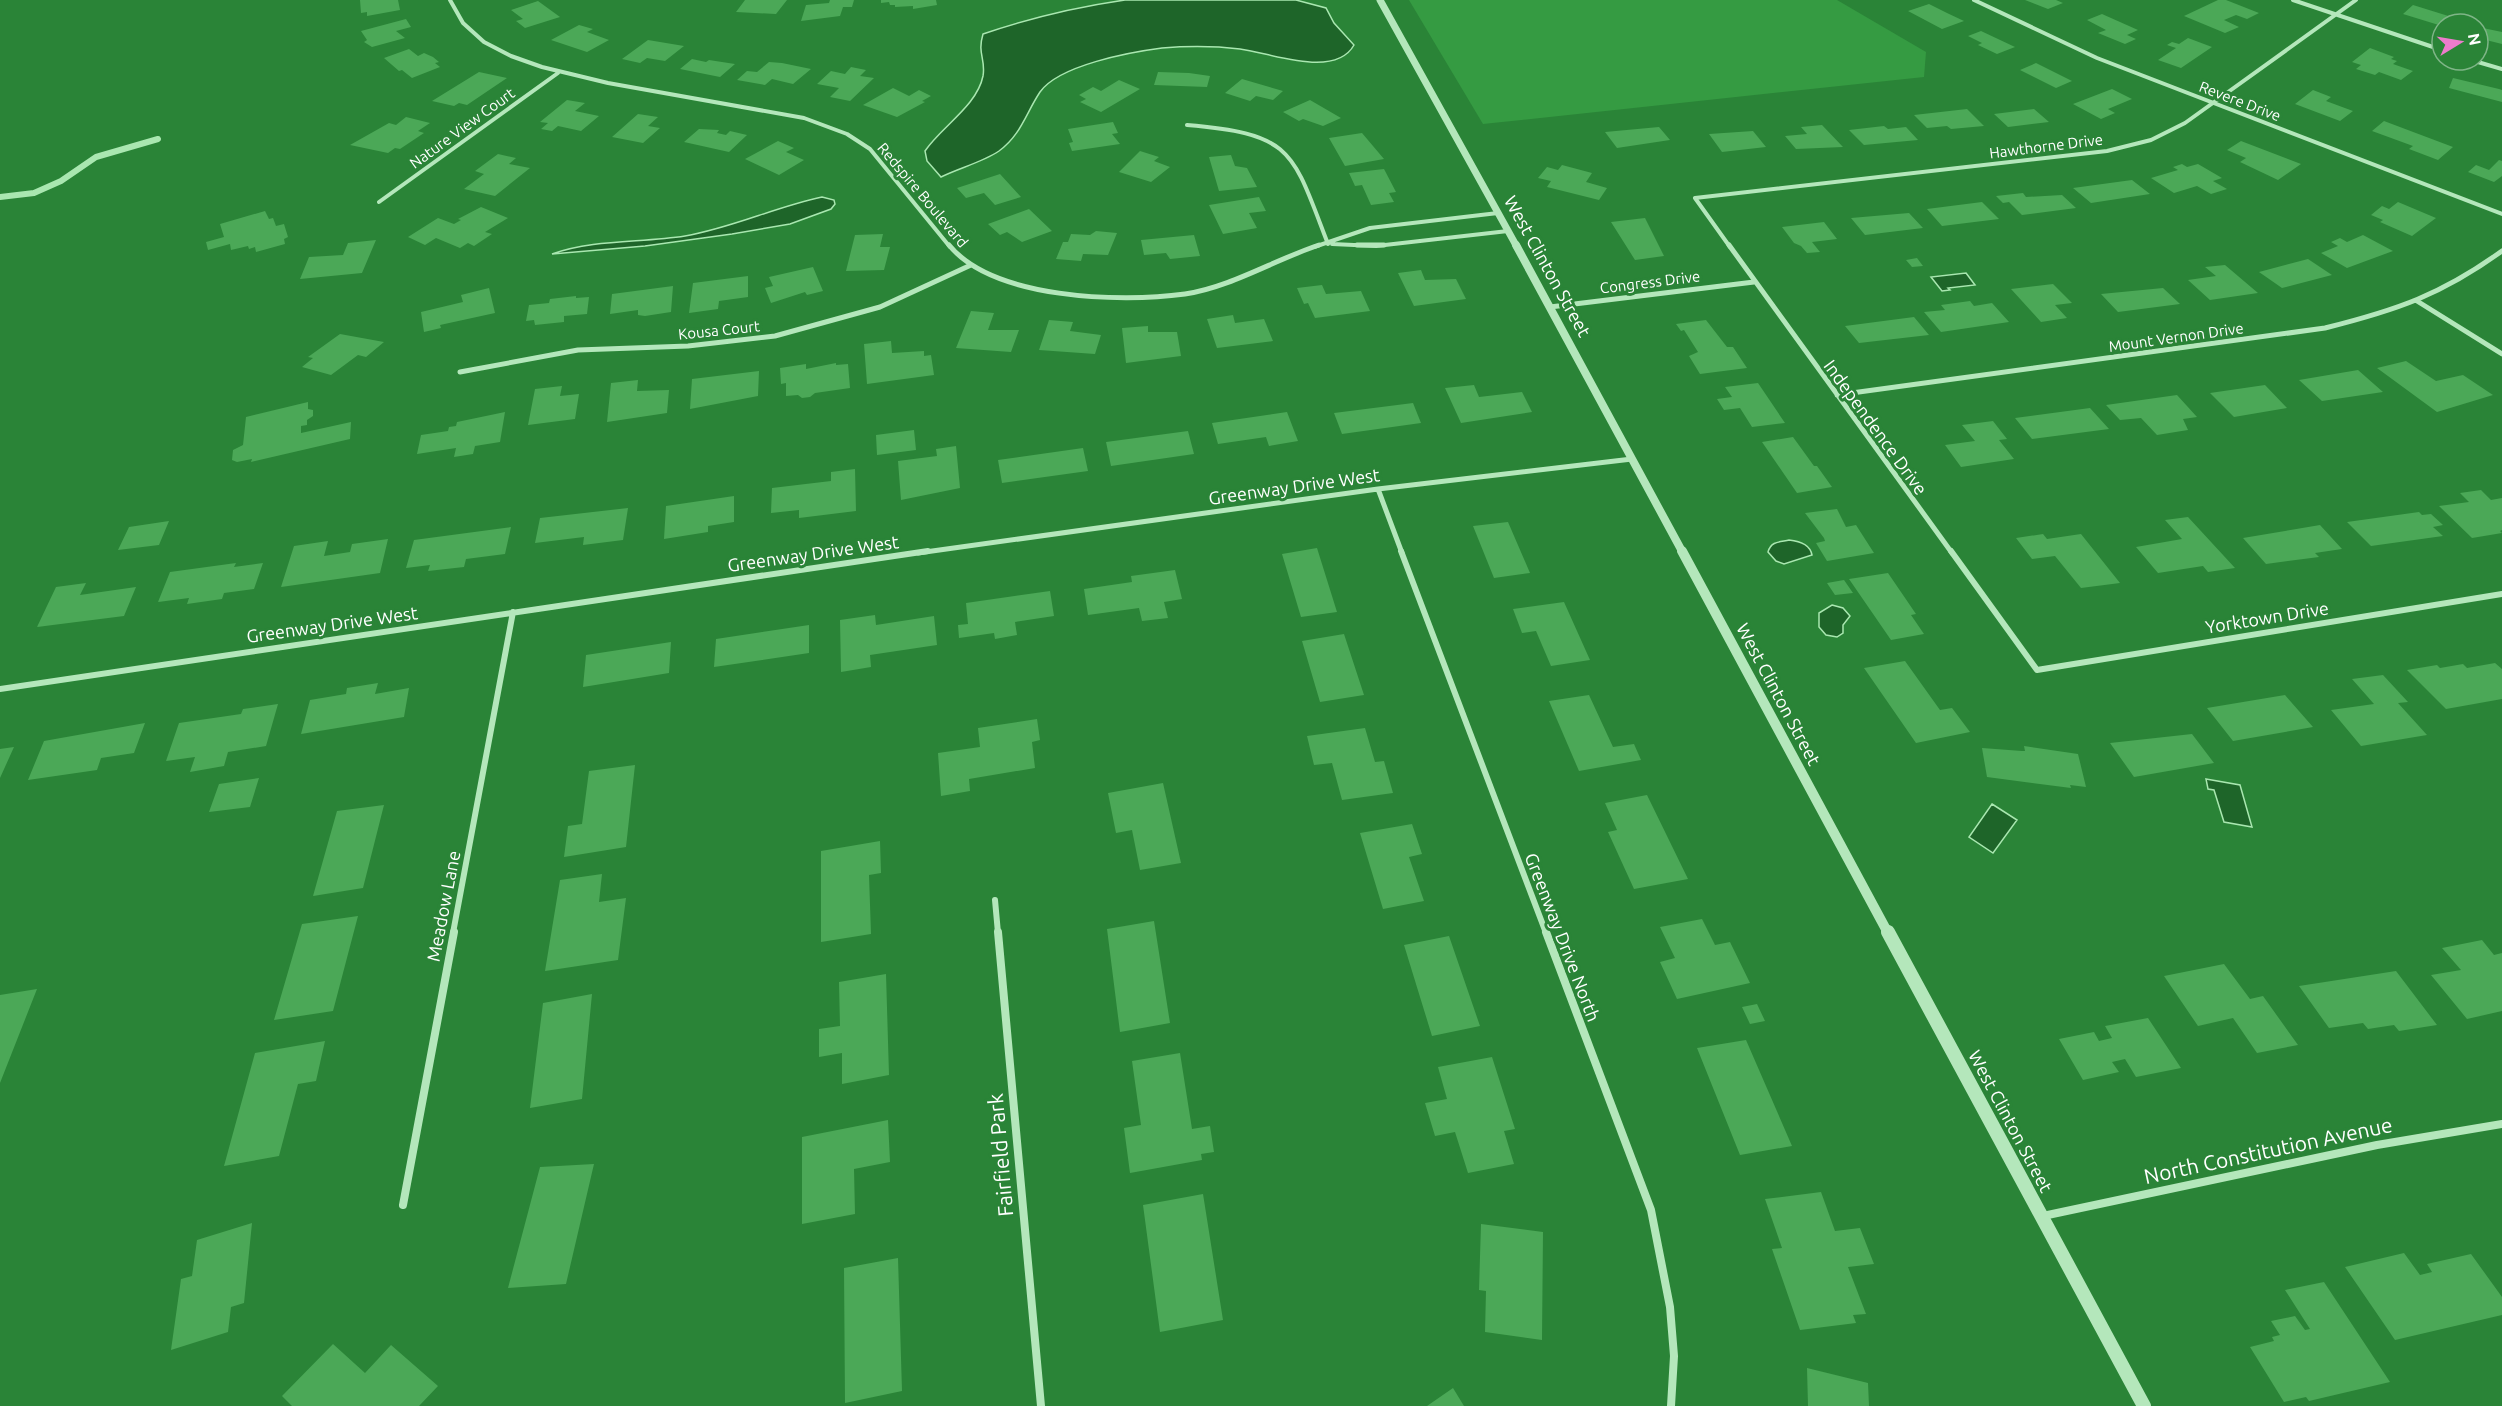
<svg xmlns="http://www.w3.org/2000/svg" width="2502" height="1406" viewBox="0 0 2502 1406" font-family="Ubuntu,sans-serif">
<rect width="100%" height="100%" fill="#2a8437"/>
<path fill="#359b42" d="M1409,0H1837L1926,52L1924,77L1483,124Z"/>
<path fill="#1e6529" stroke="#a9e7b0" stroke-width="1.5" d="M1125,0H1296L1326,8L1334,23L1354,45C1335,79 1271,53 1240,49C1215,46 1187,46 1162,48C1131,52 1059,65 1040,92C1026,113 1021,135 999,151C983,162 959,168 941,177L927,161L925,151C941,127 977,106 983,76C986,59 977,54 983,34C1030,18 1076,7 1125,0Z
M822,197L834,200L835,204L831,209L790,224L732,234L645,246L552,254C594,239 641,243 685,236C732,228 775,207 822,197Z
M1966,273L1975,285L1948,288L1950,290L1942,291L1931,277Z
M1789,540C1799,541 1810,544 1812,555L1784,564L1776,561L1768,552C1771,541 1780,542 1789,540Z
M1832,605L1843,608L1850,616L1843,625V633L1837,637L1826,635L1819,627V613Z
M2206,779L2240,785L2252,827L2224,822L2214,790L2208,789Z
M1992,804L2017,820L1993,853L1969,837Z"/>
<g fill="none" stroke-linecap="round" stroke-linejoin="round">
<path stroke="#a9e7b0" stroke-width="6" d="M0,197L34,193L61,181L96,157L158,139"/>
</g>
<path fill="#4ba857" d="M360,0H398L400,10L367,16V12L361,13Z
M745,0H787L776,14L736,12Z
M830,0H854L852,7H843L840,16L801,21L806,5L829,3Z
M881,0H936L937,5L913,9V6L895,7V5H890L889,2L881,3Z
M2025,0H2056L2063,3L2048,9Z
M2218,0H2226L2259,13L2247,19L2236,15L2224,20L2239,27L2225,33L2184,16Z
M538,1L560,17L525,28L516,21L523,19L511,10Z
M1929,4L1947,13L1964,21L1942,29L1908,11Z
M2413,5L2458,19L2452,24H2442V26L2403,14Z
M2102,14L2138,30L2127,35L2136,39L2125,44L2098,33L2106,30L2087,20Z
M406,19L411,27L396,31L405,38L372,47L364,42L367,40L361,31Z
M579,25L593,29L587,32L609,40L587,52L551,40Z
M2478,27L2502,32V44L2478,38Z
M1981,31L2015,47L1997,54L1978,45L1982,43L1968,36Z
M2188,38L2212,47L2181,68L2158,60L2176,48L2167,45L2172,42L2179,44Z
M648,40L684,46L665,61L647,58L640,63L622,59Z
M2370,48L2394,57L2391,59L2397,61L2393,64L2413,71L2401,80L2379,72L2375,75L2356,69L2361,65L2352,62Z
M409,49L418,56L424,53L433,57L439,62L435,63L440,67L412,78L402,70L399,71L384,58Z
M692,59L706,62L709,60L735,64L720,77L680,69Z
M769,62L782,63L811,69L793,84L772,79L765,85L737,80L747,71L757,72Z
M2036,63L2072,81L2056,88L2020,70Z
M851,67L866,70L860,76L874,78L850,101L830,97L839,88L817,84L831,71L845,74Z
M479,72L507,78L467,105L459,103L454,106L432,101Z
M1158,72L1189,73L1210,76L1207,87L1154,85Z
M2453,78L2499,89L2502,90V102L2449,88Z
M1242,79L1283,91L1273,100L1256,96L1250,101L1225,93Z
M1119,80L1140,89L1101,112L1080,102L1086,99L1079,95L1093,87L1101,91Z
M893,88L909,96L919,90L931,96L922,101L925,102L897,117L863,105Z
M2112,89L2132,99L2108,109L2115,113L2101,119L2073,104Z
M2313,90L2331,97L2326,101L2353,111L2340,121L2295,104Z
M567,100L585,103L575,111L599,116L581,131L558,126L552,131L541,129L548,123L540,122Z
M1310,100L1341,118L1323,126L1303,119L1299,121L1283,112Z
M1967,109L1984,126L1951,129L1947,126L1927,128L1914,115Z
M2034,109L2049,122L2008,127L1994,114Z
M638,114L658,117L648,126L660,128L643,143L612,137Z
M406,117L430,123L418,131L424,133L400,149L395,148L388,153L350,145L389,123L396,125Z
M2384,121L2453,147L2438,160L2409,149L2413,146L2372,131Z
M1113,122L1118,133L1112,134L1120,144L1072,151L1069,143L1073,142L1068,129Z
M1822,125L1843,147L1796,149L1785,136L1807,134L1801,127Z
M1884,126L1888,129L1906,127L1918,140L1864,145L1849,130Z
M1659,127L1670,140L1617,148L1605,132Z
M699,129L719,130L717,133L726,135L730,131L747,135L729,152L684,142Z
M1753,131L1766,147L1722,152L1709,134Z
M1362,133L1384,159L1345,166L1329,138Z
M778,141L794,148L786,152L804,160L779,175L745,159Z
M2241,141L2301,164L2278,180L2240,162L2246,158L2227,150Z
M1140,151L1159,157L1154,161L1170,167L1151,182L1119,172Z
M498,154L516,158L509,164L530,168L495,196L464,189L484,174L475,171Z
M1231,155L1235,166L1247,168L1257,187L1219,191L1209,157Z
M2499,160L2502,161V176L2494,182L2468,172L2476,165L2489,170Z
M2182,164L2187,167L2198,164L2222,178L2213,181L2227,189L2211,194L2197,186L2174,193L2151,178L2178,170L2173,167Z
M1562,165L1592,173L1586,182L1607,188L1599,200L1547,187L1551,181L1538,178L1547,167L1558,170Z
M1384,169L1396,192L1389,193L1394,202L1371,205L1362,185L1355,186L1349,173Z
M1000,174L1021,197L995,205L984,193L966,198L957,188Z
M2132,180L2150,194L2091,203L2073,188Z
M2023,193L2026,197L2062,195L2076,208L2022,215L2009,202L2003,203L1996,196Z
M1259,197L1266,211L1249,213L1257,228L1223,234L1209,205Z
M1982,202L1999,219L1942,226L1927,209Z
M2398,202L2436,218L2412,236L2380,222L2383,220L2371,215L2382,206L2389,209Z
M481,207L508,218L485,232L492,234L474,246L468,243L460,248L436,238L425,245L408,237L438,218L454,224L461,220L458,219Z
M1029,209L1052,231L1022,242L1007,232L1000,235L988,224Z
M265,211L269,219L273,218L276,226L284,224L288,237L284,239L285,244L256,252L255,247L249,249L248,246L231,250L230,244L208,250L206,242L224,237L220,224Z
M1909,213L1923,228L1865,235L1851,218Z
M1645,218L1664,256L1635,260L1611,222Z
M1824,222L1837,239L1812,242L1820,252L1807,253L1801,246L1794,243L1782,227Z
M1096,231L1117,233L1108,255L1083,254L1081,261L1056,259L1063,242H1068L1071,234L1090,235Z
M883,234L880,247H890L884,270L846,271L855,235Z
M1194,235L1200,256L1170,259L1166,253L1144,255L1141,240Z
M2363,235L2393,251L2347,268L2321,253L2338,246L2331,242L2340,238L2347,242Z
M376,240L362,273L300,279L309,257L343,255L348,243Z
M1917,258L1923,266L1912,267L1906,260Z
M2308,259L2332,275L2282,288L2259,272Z
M2225,265L2258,293L2210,300L2188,280L2216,276L2205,267Z
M813,267L823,291L807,295L805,292L771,303L765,288L773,286L769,277Z
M1421,270L1425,280L1456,279L1466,299L1414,306L1398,273Z
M748,276V297L719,301L718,309L689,313L693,283Z
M2053,284L2072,303L2055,305L2067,318L2041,322L2011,289Z
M1322,285L1326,294L1361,291L1370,311L1315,318L1308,303L1304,304L1297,288Z
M673,286L671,312L645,316L638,315V310L610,314L612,294Z
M489,288L495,313L440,325L441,328L424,332L421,312L463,302L461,295Z
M2163,288L2180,304L2118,312L2101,294Z
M576,296V298L589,297L587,314L564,316V322L535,325L534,320L526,321L529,305L549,303L550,299Z
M1970,301L1974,306L1992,303L2009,322L1941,332L1924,312L1945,310L1941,305Z
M971,311L994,313L988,330H1019L1011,352L956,348Z
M1233,315L1235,323L1264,319L1273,341L1217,348L1207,319Z
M1914,317L1929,335L1859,343L1845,326Z
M1049,320L1073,322L1070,331L1101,335L1095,354L1039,350Z
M1706,320L1727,347H1733L1747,368L1700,374L1689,356L1698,352L1684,330L1681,331L1676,324Z
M1148,326V332H1177L1181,356L1126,363L1122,328Z
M340,334L384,342L366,357L358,355L331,375L302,367L313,358L308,357Z
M891,341L892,353L924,351V356L931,355L934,375L867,384L864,344Z
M2406,361L2436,381L2463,375L2493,395L2437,412L2377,368Z
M836,363V365L848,364L850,388L815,393L810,397L802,398L798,395L786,396V383L781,384L780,368L806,364V369Z
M2358,370L2383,392L2322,401L2299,380Z
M759,371L758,396L690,409L692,379Z
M638,380L637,391L669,390L667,413L607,422L611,383Z
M1758,383L1785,423L1752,427L1740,408L1724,410L1717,399L1732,397L1725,387Z
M1474,385L1479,397L1522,392L1532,412L1461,423L1445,388Z
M2265,385L2287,408L2234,417L2210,393Z
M562,386L560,396L579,394L575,419L528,425L535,389Z
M2177,395L2197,417L2183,419L2188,430L2157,435L2141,418L2120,420L2106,405Z
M308,402V409L313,410V416L307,420V425L301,426V433L351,422L350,439L251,462L252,459L237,462L232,460L233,450L243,445L246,417Z
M1413,403L1421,423L1342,434L1334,413Z
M2090,408L2109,429L2032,439L2015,418Z
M505,412L500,442L475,446L473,454L454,457L456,448L417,454L421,435L448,431L449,427L456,426L457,422Z
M1287,412L1298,441L1269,446L1266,437L1218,444L1212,423Z
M1993,421L2007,439L1999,440L2014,459L1961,467L1945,445L1975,441L1962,425Z
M914,430L916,450L877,455L876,435Z
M1188,431L1194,454L1111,466L1106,442Z
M1793,437L1814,466H1817L1832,487L1797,493L1762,442Z
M956,446L960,488L901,500L898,461L937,456L936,449Z
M1083,448L1088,471L1002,483L998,460Z
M855,469L856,511L799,518V510L771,513L772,488L831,481V472Z
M2481,490L2491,500L2502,498V530L2500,531L2502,533L2472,538L2439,506L2469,502L2460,493Z
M734,496V522L708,526V532L664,539L666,506Z
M628,508L623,540L583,545L584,537L535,543L540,518Z
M1837,509L1846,527L1856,525L1874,553L1827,561L1816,543L1825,541L1824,538L1805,513Z
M2419,512L2422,515L2431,514L2443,525L2433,527L2443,536L2371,546L2347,522Z
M2188,517L2235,568L2208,572L2203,566L2158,573L2136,547L2182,539L2165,520Z
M169,521L159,545L118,550L129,527Z
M1508,522L1530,573L1494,578L1473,526Z
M2320,525L2342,549L2315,553L2319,557L2266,564L2243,538Z
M511,527L505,554L466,559L464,567L428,571L430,565L406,568L414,540Z
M2043,534L2047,539L2081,534L2120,583L2081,588L2055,556L2032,559L2016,538Z
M388,539L380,573L281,587L294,546L328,541L324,556L350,552L352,544Z
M1317,548L1337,612L1301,617L1282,554Z
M236,563L234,567L263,563L254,589L224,593L222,599L187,604L189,598L158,602L170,572Z
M1175,570L1182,599L1164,602L1168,618L1142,621L1139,608L1088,615L1084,589L1132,582L1131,576Z
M1888,573L1916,614L1911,615L1924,634L1891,640L1849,579Z
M1844,580L1853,593L1835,595L1827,583Z
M86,583L80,595L136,587L124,616L37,627L56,587Z
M1050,591L1054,616L1015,622L1017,635L995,639L994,633L959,638L958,625L968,624L966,603Z
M1564,602L1590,660L1551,666L1536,631L1522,633L1513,609Z
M875,615L876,625L934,616L937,645L870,655L871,667L841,672L840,620Z
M809,625V653L714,667L716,639Z
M1344,634L1364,695L1320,702L1302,641Z
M671,642L669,673L583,687L586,655Z
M1905,661L1940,710L1952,708L1970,732L1916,743L1864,668Z
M2495,663L2502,669V699L2446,709L2407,670L2437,665L2440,668L2463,664L2467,668Z
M2383,675L2408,702L2398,703L2427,735L2361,746L2331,710L2374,704L2352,679Z
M378,683L375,694L409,688L404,717L301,734L310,700L346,694L347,688Z
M1589,695L1613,747L1634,744L1641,760L1579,771L1549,701Z
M2285,695L2313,727L2233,741L2207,708Z
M278,704L266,746L228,752L224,766L190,772L195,757L166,761L179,723L241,714L243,709Z
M1037,719L1040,740L1032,742L1035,768L969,779L970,791L941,796L938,753L980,747L978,728Z
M145,723L134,753L101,758L97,770L28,780L44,741Z
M1365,728L1375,762L1384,761L1393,793L1342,800L1332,763L1314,765L1307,736Z
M2192,734L2214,763L2134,777L2110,743Z
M2024,746L2078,754L2086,787L2070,785L2071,788L1987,777L1982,748L2022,751H2025Z
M14,747L0,778V749Z
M635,765L626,847L564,857L568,826L582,824L589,771Z
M259,778L250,807L209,812L219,784Z
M1163,783L1181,863L1140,870L1132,830L1116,833L1108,793Z
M1647,795L1688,879L1634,889L1608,832L1617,830L1605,803Z
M384,805L363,888L313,896L337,811Z
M1412,824L1422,854L1409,857L1424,901L1383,909L1360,833Z
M880,841L881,873L869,875L871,934L821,942V851Z
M602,874L599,902L626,898L618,960L545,971L560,880Z
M358,916L333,1011L274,1020L302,924Z
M1702,919L1715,945L1730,942L1750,983L1677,999L1660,962L1675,958L1660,927Z
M1154,921L1170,1023L1120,1032L1107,929Z
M1449,936L1480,1026L1432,1036L1404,945Z
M2482,940L2494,955L2502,953V1011L2467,1019L2431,975L2461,970L2442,948Z
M2224,964L2250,999L2263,996L2298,1045L2257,1053L2233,1018L2198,1026L2164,976Z
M2396,971L2437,1025L2399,1031L2394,1025L2368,1029L2363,1023L2329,1028L2299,986Z
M886,974L889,1075L842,1084V1053L819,1057V1029L840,1026L839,982Z
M37,989L0,1083V995Z
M592,994L582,1099L530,1108L543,1003Z
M1757,1004L1765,1021L1750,1024L1742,1007Z
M2148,1018L2181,1068L2136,1077L2125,1059L2112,1062L2119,1072L2083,1080L2059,1039L2094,1032L2099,1041L2112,1038L2105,1026Z
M1746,1040L1792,1146L1740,1155L1697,1048Z
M325,1041L316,1081L298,1084L279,1156L224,1166L255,1053Z
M1180,1053L1192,1129L1210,1126L1214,1152L1201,1154L1202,1160L1130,1173L1124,1128L1141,1125L1132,1061Z
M1492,1057L1515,1129L1504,1131L1514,1164L1468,1173L1455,1132L1435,1136L1425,1103L1447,1099L1438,1067Z
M888,1120L890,1162L854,1169L855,1214L802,1224V1137Z
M594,1164L566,1284L508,1288L540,1167Z
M1821,1192L1835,1231L1860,1228L1874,1264L1848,1267L1866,1314L1853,1315L1856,1323L1800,1330L1772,1249L1782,1248L1765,1199Z
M1203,1194L1223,1320L1160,1332L1143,1205Z
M252,1223L244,1303L231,1307L228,1332L171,1350L181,1279L192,1276L197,1240Z
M1481,1224L1543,1232L1542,1340L1485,1332L1486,1291L1479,1290Z
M2404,1253L2420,1275L2432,1272L2427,1264L2471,1254L2502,1297V1315L2395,1340L2345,1267Z
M898,1258L902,1391L845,1403L844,1268Z
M2324,1282L2390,1382L2309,1401L2306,1397L2284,1402L2250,1347L2274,1341L2272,1337L2280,1335L2271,1321L2295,1316L2305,1330L2310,1329L2285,1290Z
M333,1344L365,1373L391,1345L438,1386L419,1406H292L282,1396Z
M1807,1368L1868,1383L1869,1406H1808Z
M1453,1388L1464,1406H1427Z"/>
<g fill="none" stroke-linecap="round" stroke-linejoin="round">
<path stroke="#b4e7bb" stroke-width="4" d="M450,0L463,23L484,42L511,56L542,67L608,83L804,118L847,134L870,149L950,247
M1974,0L2097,58L2502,214
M2293,0L2442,50
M2471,60L2502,69
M1187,125C1294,134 1292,151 1328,244
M379,202L558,73
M1332,244L1376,246L1508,231
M1314,247L1370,228L1498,213
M1730,247L1695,198L2107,151L2151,140L2185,123L2356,0"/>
<path stroke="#b4e7bb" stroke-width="5" d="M949,245C993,299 1120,303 1185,294C1231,287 1274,260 1319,245
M1357,245H1384
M1729,245L1952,553
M2417,301L2502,354
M1550,307L1754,282
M460,372L578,350L688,346L775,336L880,307L971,265
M1837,395L2325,328C2397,310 2441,295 2502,251
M1378,489L1402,553
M918,553L1378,489L1632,459"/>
<path stroke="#b4e7bb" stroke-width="6" d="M1401,551L1546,933
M1951,551L2037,670L2502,594
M0,689L928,551
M995,900L998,933
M453,933L513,612"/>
<path stroke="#b4e7bb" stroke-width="8" d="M998,932L1041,1406
M1546,932L1651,1210L1670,1307L1674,1356L1671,1406
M403,1205L454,932
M2043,1216L2377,1145L2502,1124"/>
<path stroke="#b4e7bb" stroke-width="7" d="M1380,0L1517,247"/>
<path stroke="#b4e7bb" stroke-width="8" d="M1516,245L1683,553"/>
<path stroke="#b4e7bb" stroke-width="10" d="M1682,551L1888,933"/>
<path stroke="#b4e7bb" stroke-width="14" d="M1888,932L2144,1406"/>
</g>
<g text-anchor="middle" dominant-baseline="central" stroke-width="6" stroke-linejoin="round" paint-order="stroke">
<g font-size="15" fill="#fff" stroke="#2a8437">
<text transform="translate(2240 101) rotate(21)">Revere Drive</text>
<text transform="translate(462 128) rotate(-36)">Nature View Court</text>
<text transform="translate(2046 146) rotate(-7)">Hawthorne Drive</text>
<text transform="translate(923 195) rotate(50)">Redspire Boulevard</text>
<text transform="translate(1650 282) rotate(-7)">Congress Drive</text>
<text transform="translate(719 330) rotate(-6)">Kousa Court</text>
<text transform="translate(2176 337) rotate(-8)">Mount Vernon Drive</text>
</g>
<g font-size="18" fill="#fff" stroke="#2a8437">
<text transform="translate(1548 266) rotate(61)">West Clinton Street</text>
<text transform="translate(1876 427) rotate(54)">Independence Drive</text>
<text transform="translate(1294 486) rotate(-8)">Greenway Drive West</text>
<text transform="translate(813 553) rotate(-8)">Greenway Drive West</text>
<text transform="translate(2267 617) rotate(-9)">Yorktown Drive</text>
<text transform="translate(332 624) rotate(-8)">Greenway Drive West</text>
<text transform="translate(1779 694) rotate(62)">West Clinton Street</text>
<text transform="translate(443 906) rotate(-79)">Meadow Lane</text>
<text transform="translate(1563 937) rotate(69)">Greenway Drive North</text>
<text transform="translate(2011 1121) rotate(62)">West Clinton Street</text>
</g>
<g font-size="21" fill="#fff" stroke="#2a8437">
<text transform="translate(2268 1150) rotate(-12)">North Constitution Avenue</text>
<text transform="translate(1000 1155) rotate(-95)">Fairfield Park</text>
</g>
</g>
<g transform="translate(2460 42) rotate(79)"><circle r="28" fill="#2a8437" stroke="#7fb587" stroke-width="1.5"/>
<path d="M0-4.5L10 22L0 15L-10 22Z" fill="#ed7ccc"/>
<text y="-9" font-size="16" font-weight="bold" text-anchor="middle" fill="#ffffff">N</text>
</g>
</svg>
